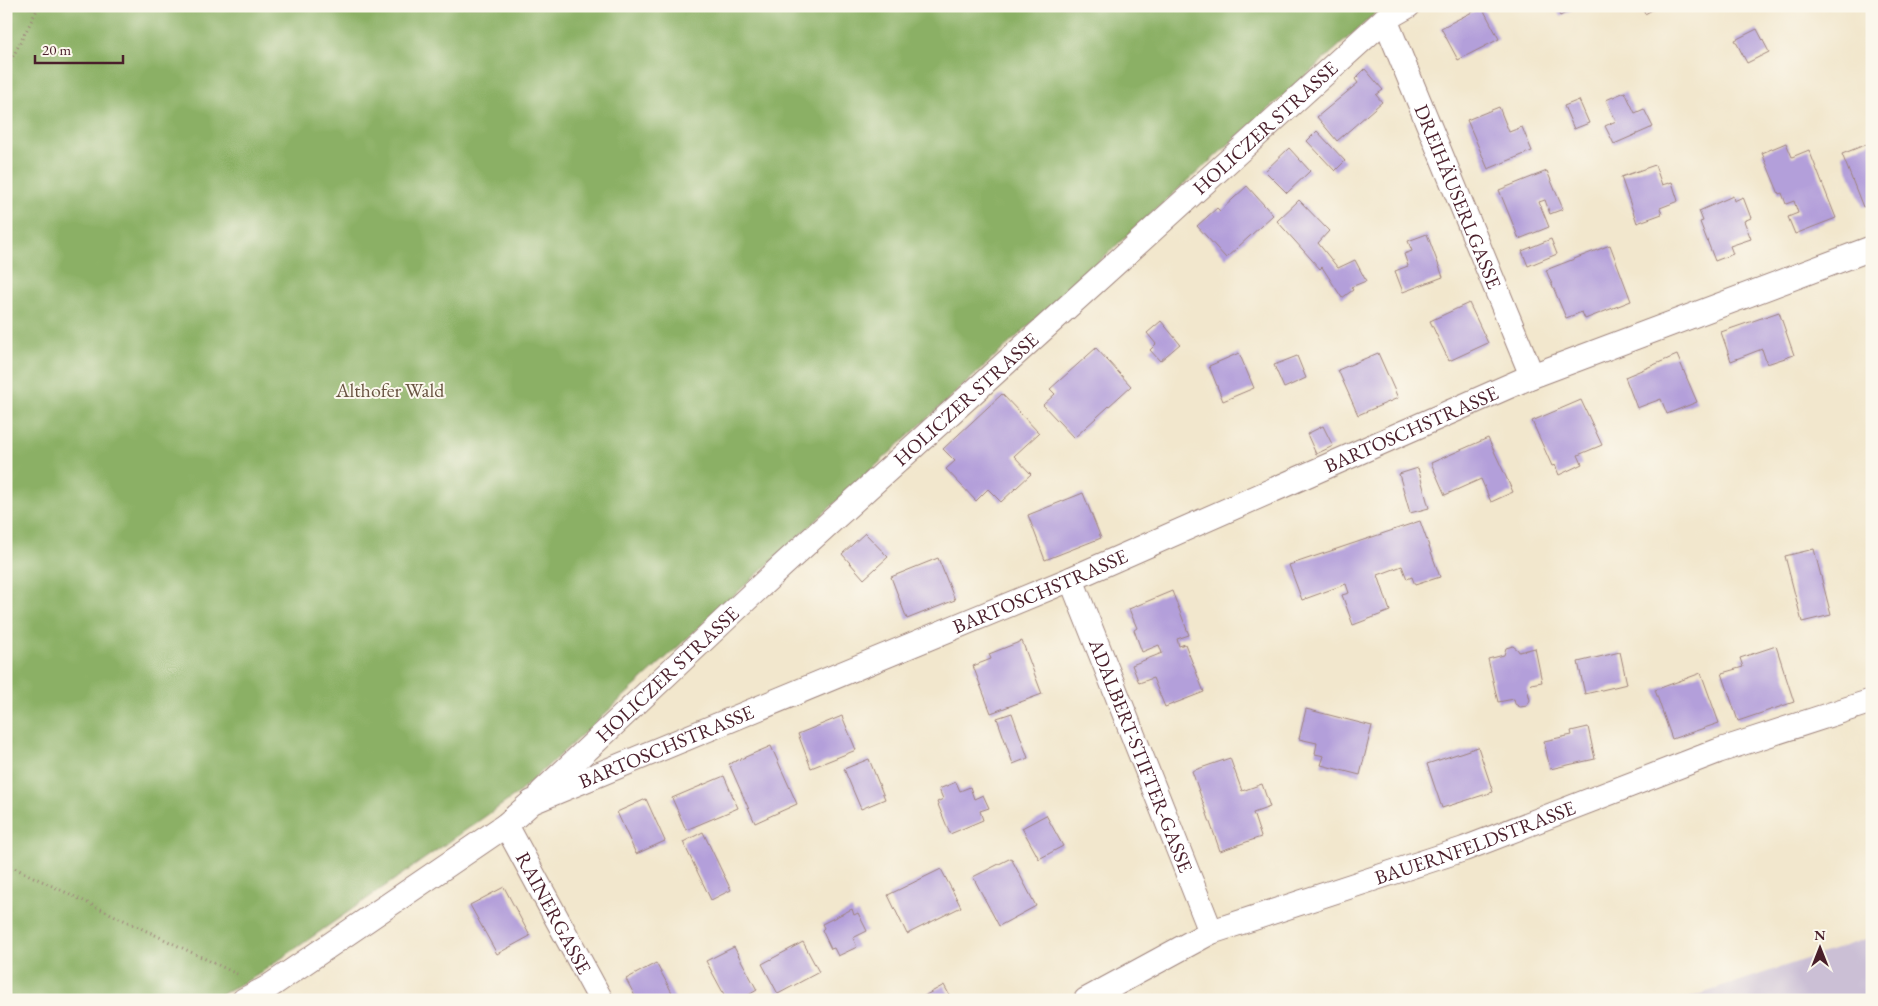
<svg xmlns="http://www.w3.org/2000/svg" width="1878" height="1006" viewBox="0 0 1878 1006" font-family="'EB Garamond',serif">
<rect width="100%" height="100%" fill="#fbf7ec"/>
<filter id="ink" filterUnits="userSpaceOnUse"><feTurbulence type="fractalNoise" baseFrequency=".02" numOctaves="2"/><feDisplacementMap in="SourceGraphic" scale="10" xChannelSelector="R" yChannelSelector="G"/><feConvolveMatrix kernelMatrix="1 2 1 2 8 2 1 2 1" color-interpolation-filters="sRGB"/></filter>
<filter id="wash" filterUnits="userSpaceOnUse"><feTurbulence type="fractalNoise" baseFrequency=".0096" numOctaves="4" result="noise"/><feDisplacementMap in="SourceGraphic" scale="20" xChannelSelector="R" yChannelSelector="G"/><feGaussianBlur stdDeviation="1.12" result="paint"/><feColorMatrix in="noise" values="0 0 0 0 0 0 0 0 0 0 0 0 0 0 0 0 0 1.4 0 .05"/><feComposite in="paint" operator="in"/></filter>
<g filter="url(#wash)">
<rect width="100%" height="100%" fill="#f2e7cd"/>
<path fill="#cbbfd5" d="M1872,937V1000H1683Z"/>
<path fill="#8bb065" stroke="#6a6848" d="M6,6H1387L1378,11L1155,210L516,795L256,976L210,1000H6Z"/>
<g id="blocks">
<path fill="#b39fda" d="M1555,6H1579L1560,16Z
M1641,6H1659L1645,14Z
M1482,7L1499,39L1458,60L1441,28Z
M1757,29L1769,52L1747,63L1735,40Z
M1365,69L1383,90L1376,95L1382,102L1337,141L1317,117L1358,83L1355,79Z
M1625,92L1635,113L1644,109L1653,127L1614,144L1605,126L1616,121L1606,100Z
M1579,100L1589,123L1574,129L1564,106Z
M1499,107L1509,132L1522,127L1532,151L1488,169L1467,120Z
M1317,131L1345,161L1335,171L1307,141Z
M1872,142V204L1863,207L1842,154Z
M1786,143L1792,157L1809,150L1836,218L1795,234L1788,217L1798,213L1794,201L1786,204L1782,193L1779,194L1762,153Z
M1289,148L1310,171L1287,193L1265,171Z
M1655,165L1662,185L1672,182L1678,201L1660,208L1662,214L1637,223L1621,177Z
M1547,171L1563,209L1550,214L1545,200L1539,202L1549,227L1519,239L1499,190Z
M1247,186L1273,215L1226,258L1197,226L1217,208L1220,211Z
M1733,196L1734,201L1743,197L1751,218L1744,221L1751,239L1730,246L1733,254L1715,261L1700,222L1703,221L1699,211Z
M1299,200L1329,231L1318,243L1338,268L1355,260L1366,281L1351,287L1353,290L1342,298L1322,267L1320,269L1277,221Z
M1427,234L1443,277L1403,292L1395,271L1408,266L1404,254L1412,251L1408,241Z
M1551,239L1557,254L1528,266L1522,251Z
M1610,245L1631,301L1585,319L1582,312L1566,318L1546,270Z
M1469,303L1488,343L1449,361L1430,321Z
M1779,312L1794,355L1767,364L1762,349L1731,361L1721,332Z
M1161,321L1180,344L1160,361L1150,350L1156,344L1147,333Z
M1096,348L1131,386L1074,438L1043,405L1055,394L1050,389Z
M1239,353L1254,388L1223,401L1209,366Z
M1378,353L1398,398L1358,415L1338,370Z
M1677,355L1697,402L1667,414L1661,399L1637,408L1625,377Z
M1297,356L1306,378L1284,388L1274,365Z
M1002,394L1039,433L1014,456L1031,474L1001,502L988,489L976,501L946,469L955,461L943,449Z
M1581,400L1602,445L1578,455L1582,464L1559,475L1555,465L1552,466L1532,421Z
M1323,426L1333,446L1316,454L1307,434Z
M1488,438L1513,492L1491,502L1481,479L1445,495L1431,463Z
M1418,468L1429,508L1410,513L1399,474Z
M1083,493L1101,538L1045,560L1028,515Z
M1420,521L1440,577L1415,585L1412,577L1407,579L1402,566L1378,575L1390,611L1353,625L1342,595L1349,593L1346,584L1302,600L1289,565Z
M865,533L888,557L864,579L842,554Z
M1814,549L1831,615L1802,622L1785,556Z
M938,558L955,600L907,619L891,577Z
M1172,591L1189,635L1177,639L1179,646L1185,644L1204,692L1165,707L1153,678L1139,683L1132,665L1162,653L1159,645L1142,652L1134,630L1137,628L1129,609Z
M1022,641L1042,694L991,713L973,666L991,659L989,654Z
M1513,646L1518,650L1519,652L1535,648L1542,682L1531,684L1527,688L1530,700L1527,706L1520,707L1515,704L1514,699L1498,702L1488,659L1504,655L1506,648Z
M1776,646L1794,702L1738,721L1722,673L1743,667L1740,658Z
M1620,652L1627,684L1585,694L1578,662Z
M1701,673L1719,723L1672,739L1655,690Z
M1306,709L1372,726L1360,775L1321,765L1324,756L1315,754L1317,743L1299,739Z
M1012,713L1028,758L1013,764L997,718Z
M842,716L856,750L811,768L798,734Z
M1588,727L1595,759L1550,769L1544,741L1572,735L1571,731Z
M771,746L797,804L755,823L729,764Z
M1478,747L1493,792L1442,808L1427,764Z
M1230,758L1242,791L1262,784L1270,807L1253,813L1261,837L1220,851L1192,771Z
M869,759L885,799L861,809L844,769Z
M724,776L738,808L686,830L672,798Z
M956,782L960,791L970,787L974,799L983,795L989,808L980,811L983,820L950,834L937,802L943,799L939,789Z
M646,799L665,841L636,854L617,812Z
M1046,815L1063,846L1039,859L1022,828Z
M703,832L731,890L711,900L683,842Z
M1011,858L1036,906L999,926L973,877Z
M941,869L961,907L907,934L888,895Z
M504,887L530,936L497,954L470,905Z
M852,909L854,915L858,913L867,931L853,938L857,947L838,956L834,948L831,949L822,930L824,928L822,924Z
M803,942L819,972L778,994L762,964Z
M734,947L757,990L740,1000H727L706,961Z
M656,963L676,1000H637L626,979Z
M944,985L952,1000H907L914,996L917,1000Z"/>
</g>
</g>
<g filter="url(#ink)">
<use href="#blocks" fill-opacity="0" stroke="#9e837c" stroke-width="1"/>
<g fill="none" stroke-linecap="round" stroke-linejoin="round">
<g stroke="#9e837c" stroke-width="26">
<g id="street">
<path id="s1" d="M1385,19L1532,376"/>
<path id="s2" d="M1071,579L1211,932"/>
<path id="s3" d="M542,792L783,565L1385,19L1408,6"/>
<path id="s4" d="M506,825L601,1000"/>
<path id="s5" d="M244,1000L267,988L506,825L532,802L1071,579L1532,376L1872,248"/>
<path id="s6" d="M1086,1000L1211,932L1464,849L1718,751L1872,701"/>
</g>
</g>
<path stroke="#9e837c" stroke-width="3" stroke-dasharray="1 4" stroke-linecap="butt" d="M6,70L39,6
M6,864L237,974"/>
<use href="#street" stroke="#fff" stroke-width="24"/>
</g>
</g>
<g text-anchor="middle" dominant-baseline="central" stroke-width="4" stroke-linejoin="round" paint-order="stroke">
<g font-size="20" fill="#4a1f2b" stroke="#fbf7ec">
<text stroke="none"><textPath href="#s3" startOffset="982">HOLICZER STRASSE</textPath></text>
<text stroke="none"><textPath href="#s1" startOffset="192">DREIHÄUSERLGASSE</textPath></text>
<text stroke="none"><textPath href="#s3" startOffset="578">HOLICZER STRASSE</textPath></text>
<text stroke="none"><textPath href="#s5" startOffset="1305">BARTOSCHSTRASSE</textPath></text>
<text stroke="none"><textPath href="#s5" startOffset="900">BARTOSCHSTRASSE</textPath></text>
<text stroke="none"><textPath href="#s3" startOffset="172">HOLICZER STRASSE</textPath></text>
<text stroke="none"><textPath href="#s5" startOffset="495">BARTOSCHSTRASSE</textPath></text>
<text stroke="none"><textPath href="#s2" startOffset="190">ADALBERT-STIFTER-GASSE</textPath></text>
<text stroke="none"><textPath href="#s6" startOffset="421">BAUERNFELDSTRASSE</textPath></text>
<text stroke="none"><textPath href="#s4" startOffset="100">RAINERGASSE</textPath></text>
</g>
<g font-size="20" fill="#685341" stroke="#fbf7ec">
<text x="390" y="390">Althofer Wald</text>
</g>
</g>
<rect width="1878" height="1006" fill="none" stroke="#fbf7ec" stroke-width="25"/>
<g transform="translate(1820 948)" stroke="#fbf7ec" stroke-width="4" paint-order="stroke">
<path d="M0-4L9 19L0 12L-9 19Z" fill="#4a1f2b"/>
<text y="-8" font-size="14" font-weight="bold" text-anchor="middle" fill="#4a1f2b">N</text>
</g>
<path d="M35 55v8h88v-8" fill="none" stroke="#4a1f2b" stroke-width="2.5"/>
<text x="42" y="55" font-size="15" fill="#4a1f2b" stroke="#fbf7ec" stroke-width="4" paint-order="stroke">20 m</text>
</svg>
